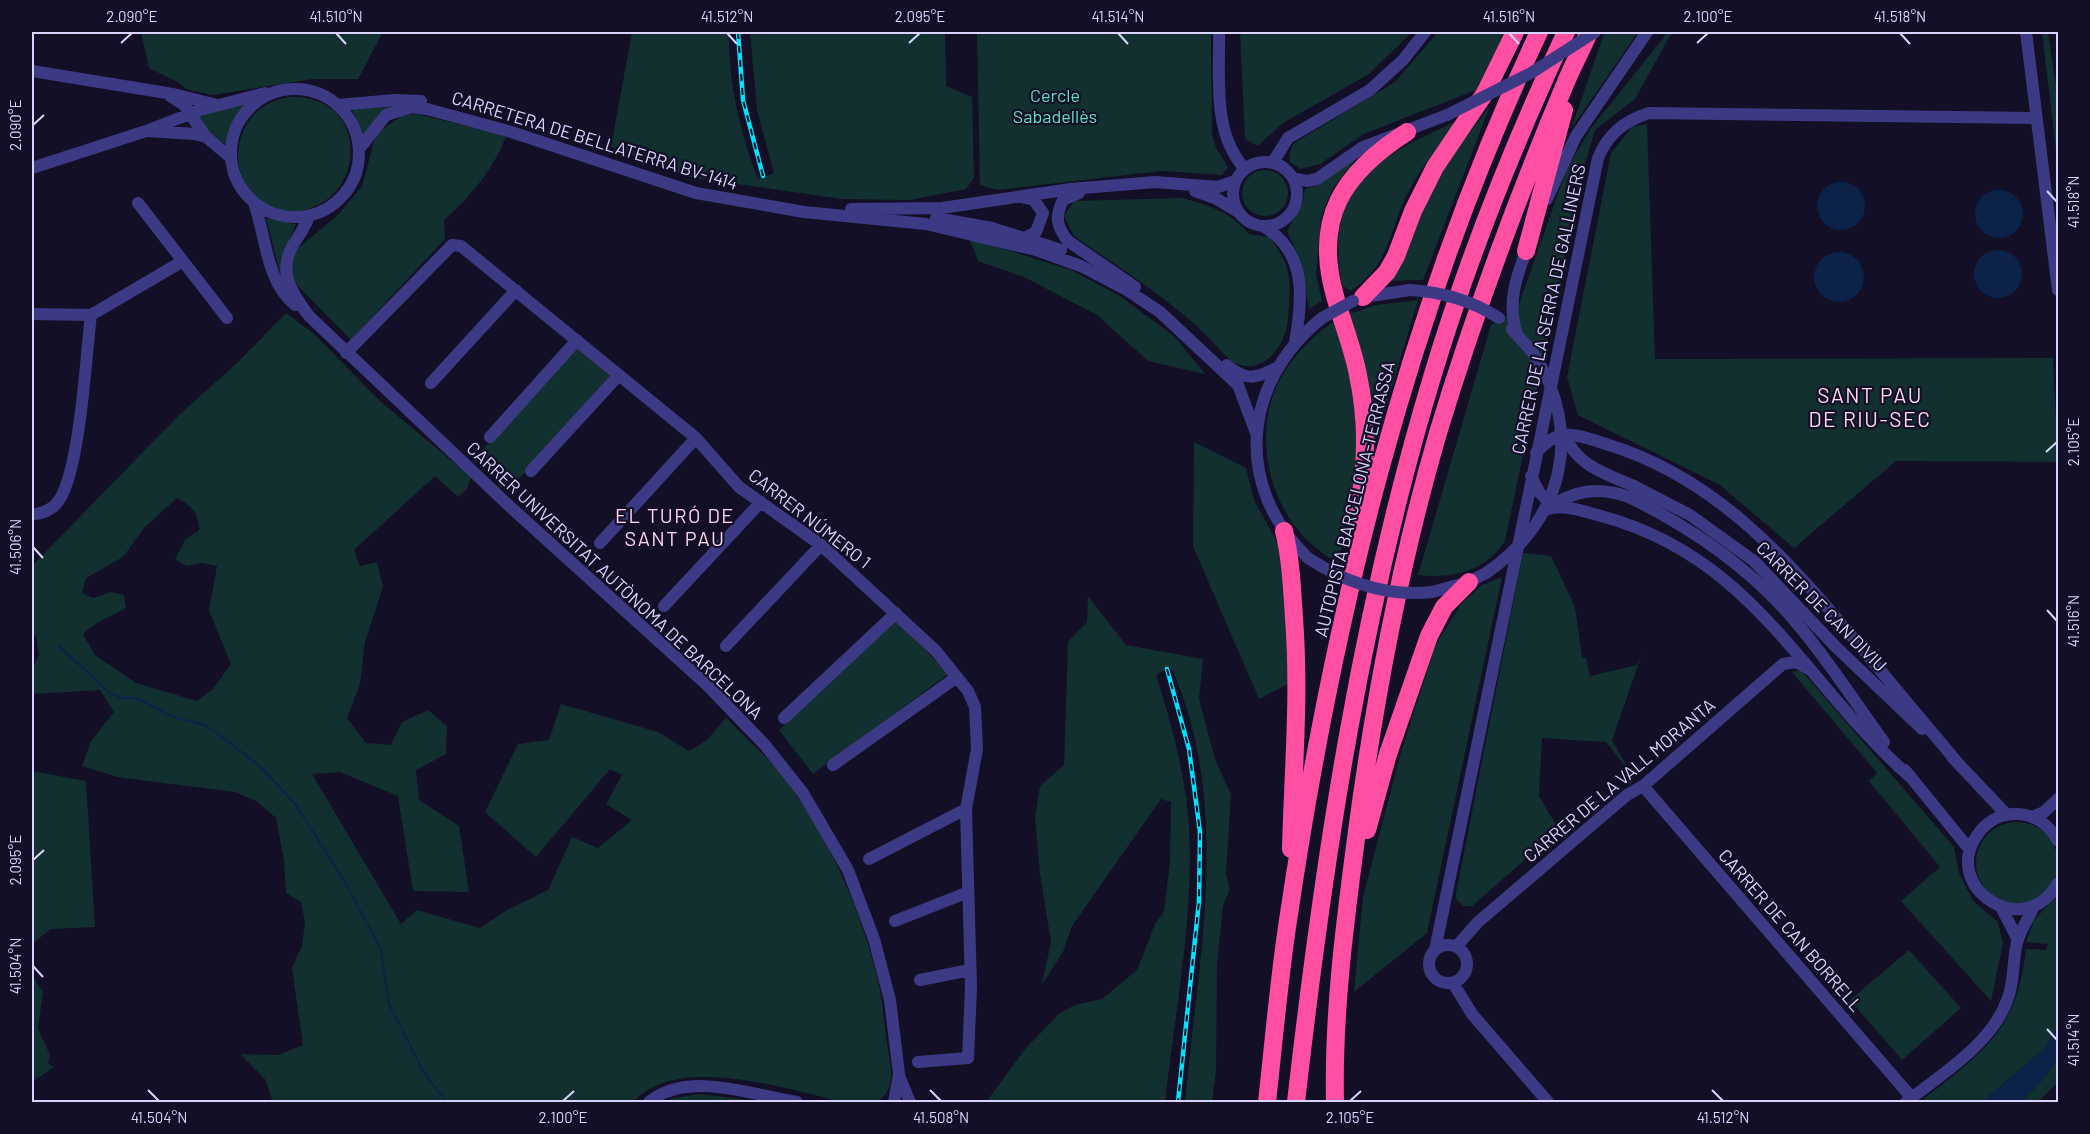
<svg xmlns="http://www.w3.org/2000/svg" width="2090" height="1134" viewBox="0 0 2090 1134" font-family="Barlow,sans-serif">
<rect width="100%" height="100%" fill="#130f26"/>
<path fill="#12302f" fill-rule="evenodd" d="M141,32H383L358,79H313L212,95L186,89L179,83L149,68Z
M632,32H729C728,81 740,133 758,179L774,173L757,110L750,32H945L946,86L972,97L974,178L966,189L910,200L842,199L689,177L611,147Z
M977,32H1211L1212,134L1216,148L1228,167L1222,175L1162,171L997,190L980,185Z
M1240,32H1412L1369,74L1283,123L1258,146L1245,139Z
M1438,32H1505L1476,90L1364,134L1320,164L1300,169L1290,162L1289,155L1293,144L1395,82Z
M1607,32H1638L1571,129L1604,34Z
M1668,32H1672L1635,99L1595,130L1583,170L1505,541C1486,571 1452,579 1418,575L1491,325L1517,310L1567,168L1592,127Z
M2042,32H2048L2056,86L2058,168Z
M289,97C370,93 369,199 300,211C228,223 212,110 289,97Z
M250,99L233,121L225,144L205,132L197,116Z
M401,104L378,116L363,137L352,109Z
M1490,106L1423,280L1391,281L1438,174Z
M417,114L506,136C494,169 470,197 444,220L445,239L351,340L293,281L291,260L296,250L338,215L362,186L376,134L403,115Z
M1459,120C1442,142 1423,164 1410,189C1389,226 1391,267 1350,291L1342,285C1324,184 1377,157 1459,120Z
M1647,124L1655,359L2053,358L2058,462L1896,461L1794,548L1720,485L1578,415L1567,377L1611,153L1632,127Z
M1358,157L1333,188L1321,217L1316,275L1322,301L1309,309L1301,262L1287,231L1303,202L1305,189L1316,186Z
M1242 193a23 23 0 1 1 46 0a23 23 0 1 1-46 0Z
M1182,198C1209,205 1230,212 1249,234L1269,237C1293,267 1291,282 1288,318C1287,343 1266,373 1240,365C1228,362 1215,343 1206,335C1167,297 1118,267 1074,236L1064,216L1074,201Z
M266,218L296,224L281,259L282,281Z
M969,238L1071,270L1120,296L1175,337L1205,374L1148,361L1097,315L1024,277L978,261Z
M1418,300L1372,453L1349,314L1376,305Z
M286,313L313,333L380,401L471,477L467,489L458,497L435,476L354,550L360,566L377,562L383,587L365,642L360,684L347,718L366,743L391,745L402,722L428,710L447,726L446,754L416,770L419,800L459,826L469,892L413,891L398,796L340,772L312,774L401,924L417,910L480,928L507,910L548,890L572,837L598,848L632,820L606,804L622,775L610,769L536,857L485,812L518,744L549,740L561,704L658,732L689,751L706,741L726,718C746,738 769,758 786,780C829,837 862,912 878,981C883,1001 884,1023 887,1044C890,1062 898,1091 877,1101C862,1109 835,1100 819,1096C768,1084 674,1057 633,1102H273L265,1079L240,1054L278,1055L303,1045L292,968L302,946L305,922L301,902L286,893L284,860L276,818L256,801L235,792L117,777L82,766L91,741L114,712L100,690L32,694V669L39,655L36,636L32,634V566L179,415L236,364ZM177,498C192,506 199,513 199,530L185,540L175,559L186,566L202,563L217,566L209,611L231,664L213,689L197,701L136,683L95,655L83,634C94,622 111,617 126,608L124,595L111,592L93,598L82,593L86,578L123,557L144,528Z
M1337,319L1354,397L1357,467L1338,565C1328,556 1316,549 1306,539C1264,497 1252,421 1285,371C1299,349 1316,334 1337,319Z
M577,346L613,375L515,483L480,452Z
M1194,442L1246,468L1254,500L1281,549L1294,681L1259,699L1193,546Z
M1523,553L1551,556L1575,607L1582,657L1586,658L1590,676L1637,665L1643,651L1612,740L1630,772L1606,742L1542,738L1539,796L1559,830L1472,906H1463L1456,899V893Z
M1502,577L1427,933L1354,992L1363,897L1400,756L1435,646L1462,603L1482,585Z
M1088,596L1126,645L1203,659L1199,699L1215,759L1231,795L1226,874L1230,889L1223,906L1217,963L1216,1071L1212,1102H1185C1198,958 1233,805 1171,667L1156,675C1172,724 1185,774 1189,826C1194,917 1175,1012 1165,1102H986L1026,1048L1060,1013L1075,1005L1102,999L1137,970L1155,924L1164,912L1170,862L1171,802L1161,799L1072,926L1063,952L1042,984L1051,942L1040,874L1035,817L1040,786L1064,765L1068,642L1087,622Z
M896,619L948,674L813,774L779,730Z
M1801,670L1954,847L1959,873L1973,901L1998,922L2003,943L1991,1001L1901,901L1940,867L1869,781L1877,773L1792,672Z
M32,771L86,781L95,927L51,929L32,944Z
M1976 863a41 41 0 1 1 82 0a41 41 0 1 1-82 0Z
M2058,895V1026L2045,1048L1982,1102H1920C1981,1053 2017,1033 2026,949L2046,950L2048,944L2026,942L2034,920Z
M1909,950L1961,1008L1902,1060L1850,1000Z
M32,975L43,992L38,1028L50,1055L48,1063L54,1067L32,1082Z
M2058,1055V1082L2038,1102H2021L2042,1080Z
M701,1094L747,1100L752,1102H666L673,1098Z"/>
<path fill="#0c2248" d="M1817 206a24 24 0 1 1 48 0a24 24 0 1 1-48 0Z
M1975 214a24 24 0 1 1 48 0a24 24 0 1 1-48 0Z
M1974 274a24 24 0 1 1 48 0a24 24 0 1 1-48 0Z
M1814 277a25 25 0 1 1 50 0a25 25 0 1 1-50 0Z
M2058,1026C2059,1034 2061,1046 2058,1054C2055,1069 2032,1092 2021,1102H1982L2045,1048Z"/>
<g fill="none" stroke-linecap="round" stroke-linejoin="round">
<path stroke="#0c2248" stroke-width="2" d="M58,645L110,693L122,698H137L170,716L205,725L221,736L261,767L296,805L345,882L381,950L389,1004L423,1071L446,1102"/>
<path stroke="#3d3a85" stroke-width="12" d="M1219,32C1220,78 1212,131 1244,168
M2026,32L2058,290
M32,71L173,94L217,105
M231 153a64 64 0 1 1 128 0a64 64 0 1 1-128 0Z
M170,96L184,105L206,137
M338,105L395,100L421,101
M147,131L195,134L206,137L230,157
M359,149L386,115L412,107L427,109L508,131L696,193L804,212L926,224L1036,250L1081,266L1127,290L1160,312L1238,385L1256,433
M1233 194a32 32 0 1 1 64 0a32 32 0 1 1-64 0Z
M1273,162L1288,138L1370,90L1403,60L1425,32
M32,168L146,131L200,110L265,93
M1293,178L1307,181L1317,179L1363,147L1447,115
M1195,191L1215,198L1237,211
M1079,193L1063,200C1055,216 1056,226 1068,241L1135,287
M1022,197L1034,200L1043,213L1036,232L1024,238
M1547,199L1576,136L1647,32
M138,203L227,318
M254,203C266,236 266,282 295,305
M851,209L942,208L1071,189L1155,182L1218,187L1235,181
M309,216C306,226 299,235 293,245C277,272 292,293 309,316L506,503L707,685L765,745L803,793L848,870L874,939L890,1000L899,1074L894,1102
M936,218L992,228L1061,250
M1263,226C1307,252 1303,298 1295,342
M1364,297L1410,290
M32,314L91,315
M91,315L183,261
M1512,329L1533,353
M1517,334C1506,303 1517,275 1528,246
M346,353L452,245L461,246L696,438L739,487L821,545L936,651L968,691L975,707L977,749L966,809L971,987L968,1058L918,1062
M1227,365C1245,381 1256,379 1276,368
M431,383L516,290
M490,437L577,340
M1536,453C1560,424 1579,436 1609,445C1712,477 1782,553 1849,633C1885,676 1921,719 1957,762
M531,471L619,375
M1531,476L1539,492L1554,507
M1634,486L1690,515L1754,561L1837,648L1922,729
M1629,497C1692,528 1748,566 1794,620C1827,658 1854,701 1884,742
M1544,511C1560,502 1585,512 1601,516C1754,557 1801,680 1909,776
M32,514C39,515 51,510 56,504C80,479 86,353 91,315
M600,543L696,438
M1308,558C1233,486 1242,382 1322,318
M1432,592L1469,582L1486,573
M664,606L761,502
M726,646L821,545
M784,718L896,613
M1952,757L2007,815
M833,765L957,677
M1905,770L1970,850
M1643,786L1912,1098
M2033,817L2044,812L2058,799
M2058,841C2049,824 2033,813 2013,814C1999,815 1986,822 1978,834C1939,886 2024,944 2058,883
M869,859L966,809
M2001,907L2018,940
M895,921L966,893
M1429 964a19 19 0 1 1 38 0a19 19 0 1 1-38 0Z
M1456,947L1478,922L1627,795L1643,786L1783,664L1796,662L1809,669
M1435,950L1598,158C1608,134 1624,121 1649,113L2037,118
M920,980L970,970
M1453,983L1472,1014L1548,1102
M900,1078L910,1102
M649,1102C689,1070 751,1095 797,1102
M1906,1102C1942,1074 1993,1043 2008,998C2015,979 2012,958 2018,939C2022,928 2029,917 2034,906"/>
<path stroke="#ff4fa3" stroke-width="18" d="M1526,251L1564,110
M1363,297L1387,272L1396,256L1413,211L1435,167L1485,93L1515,32
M1357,516C1367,469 1368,422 1358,375C1353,348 1342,322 1335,296C1313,218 1343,173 1407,132
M1284,531C1291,560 1292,588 1294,618C1300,697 1293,771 1291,849
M1367,830L1388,754L1429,636L1444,607L1469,582
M1267,1102C1274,1040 1279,977 1289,914C1334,610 1408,310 1539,32
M1296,1102C1324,857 1361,611 1433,374C1468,258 1515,141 1566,32
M1335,1102C1333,1011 1345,922 1357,831C1375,696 1400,563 1438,433C1474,314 1518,196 1566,82C1573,65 1582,49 1589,32"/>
<g stroke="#00e5ff" stroke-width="4.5">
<path id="rail" d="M738,32L743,100L763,176
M1167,669L1189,749L1200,832L1199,901L1178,1102"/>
</g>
<use href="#rail" stroke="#130f26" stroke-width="2" stroke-dasharray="7" stroke-linecap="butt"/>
<path stroke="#3d3a85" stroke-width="12" d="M1447,115L1531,73L1595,32
M1410,290C1443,292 1471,300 1499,318
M1322,318L1353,301
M1564,434C1577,466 1604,473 1634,486
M1546,509C1575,490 1597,486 1629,497
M1308,558C1346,583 1386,597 1432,592
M1486,573C1563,521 1585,432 1533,353"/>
</g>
<path fill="none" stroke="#d9d4ff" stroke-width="2" d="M336,33L346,44M727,33L737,44M1118,33L1128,44M1509,33L1519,44M1900,33L1910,44M121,43L132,33M909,43L920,33M1697,43L1708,33M33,125L44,115M2047,191L2057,202M2046,452L2057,442M33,547L43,558M2047,610L2057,621M33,860L44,850M33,966L43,977M2047,1029L2057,1040M148,1090L159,1101M930,1090L941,1101M1712,1090L1723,1101M563,1101L574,1091M1350,1101L1361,1091"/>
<g text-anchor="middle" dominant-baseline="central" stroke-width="4.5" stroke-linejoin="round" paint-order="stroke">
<g font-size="18" fill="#5fe0c0" stroke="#130f26">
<text x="1055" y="95">Cercle<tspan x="1055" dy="21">Sabadellès</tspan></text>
</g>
<g font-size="18" fill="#d9d4ff" stroke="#130f26">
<text transform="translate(595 140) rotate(17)">CARRETERA DE BELLATERRA BV-1414</text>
<text transform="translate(1548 309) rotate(-78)">CARRER DE LA SERRA DE GALLINERS</text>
<text transform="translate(1354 499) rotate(-76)">AUTOPISTA BARCELONA-TERRASSA</text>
<text transform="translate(810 518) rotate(38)">CARRER NÚMERO 1</text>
<text transform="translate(615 580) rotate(43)">CARRER UNIVERSITAT AUTÒNOMA DE BARCELONA</text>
<text transform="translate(1822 606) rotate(45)">CARRER DE CAN DIVIU</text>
<text transform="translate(1619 780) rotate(-40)">CARRER DE LA VALL MORANTA</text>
<text transform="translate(1791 930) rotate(49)">CARRER DE CAN BORRELL</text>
</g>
<g font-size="20" letter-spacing="1.5" fill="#ffd6f0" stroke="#130f26">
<text x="675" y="515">EL TURÓ DE<tspan x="675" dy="23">SANT PAU</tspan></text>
</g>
<g font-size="21" letter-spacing="1.5" fill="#ffd6f0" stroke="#130f26">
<text x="1870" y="394">SANT PAU<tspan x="1870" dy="24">DE RIU-SEC</tspan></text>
</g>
</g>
<rect width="2090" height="1134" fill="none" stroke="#130f26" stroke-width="66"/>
<rect x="33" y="33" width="2024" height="1068" fill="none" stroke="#d9d4ff" stroke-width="2"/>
<g font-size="15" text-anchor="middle" fill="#d9d4ff">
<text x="132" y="22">2.090°E</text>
<text x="336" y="22">41.510°N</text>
<text x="727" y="22">41.512°N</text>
<text x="920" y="22">2.095°E</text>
<text x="1118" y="22">41.514°N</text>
<text x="1509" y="22">41.516°N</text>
<text x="1708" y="22">2.100°E</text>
<text x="1900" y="22">41.518°N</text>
<text transform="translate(16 125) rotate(-90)" y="5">2.090°E</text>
<text transform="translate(2074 202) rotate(-90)" y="5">41.518°N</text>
<text transform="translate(2074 442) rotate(-90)" y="5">2.105°E</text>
<text transform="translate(16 547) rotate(-90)" y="5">41.506°N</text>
<text transform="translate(2074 621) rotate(-90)" y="5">41.516°N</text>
<text transform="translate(16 860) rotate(-90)" y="5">2.095°E</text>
<text transform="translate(16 966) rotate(-90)" y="5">41.504°N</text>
<text transform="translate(2074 1040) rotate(-90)" y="5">41.514°N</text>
<text x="159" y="1123">41.504°N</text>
<text x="563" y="1123">2.100°E</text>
<text x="941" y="1123">41.508°N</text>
<text x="1350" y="1123">2.105°E</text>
<text x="1723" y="1123">41.512°N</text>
</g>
</svg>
